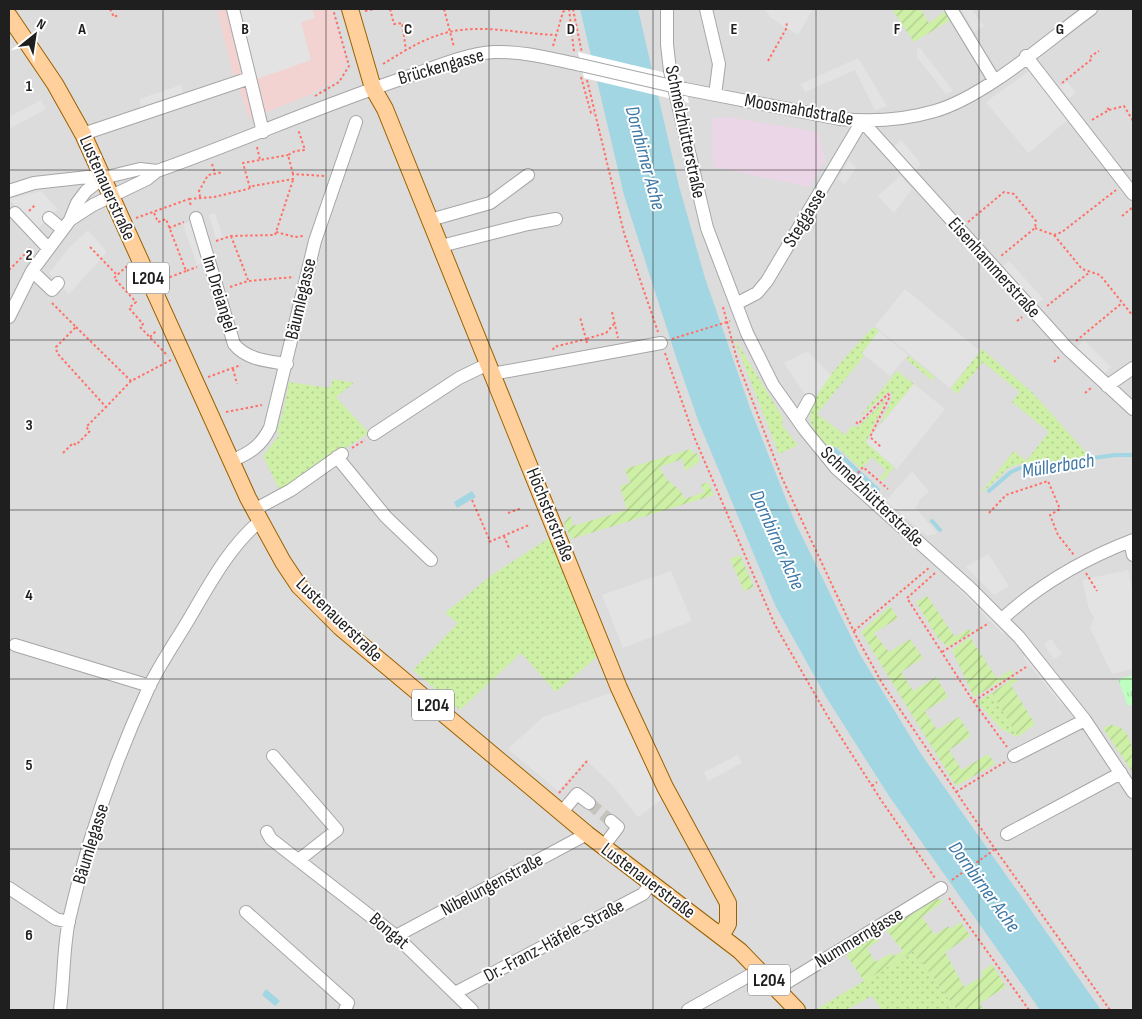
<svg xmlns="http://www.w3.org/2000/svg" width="1142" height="1019" viewBox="0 0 1142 1019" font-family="'Sofia Sans Condensed',sans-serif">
<defs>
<pattern id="grass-dots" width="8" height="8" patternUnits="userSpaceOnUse" patternTransform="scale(1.25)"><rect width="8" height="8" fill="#cdefa6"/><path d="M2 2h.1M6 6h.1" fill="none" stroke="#b0cc8e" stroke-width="1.8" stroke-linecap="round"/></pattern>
<pattern id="park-tufts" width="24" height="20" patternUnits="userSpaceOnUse" patternTransform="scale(1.25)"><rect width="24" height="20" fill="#befec0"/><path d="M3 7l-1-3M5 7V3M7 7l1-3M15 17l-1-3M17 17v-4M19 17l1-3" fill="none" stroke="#a3d9a5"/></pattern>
<pattern id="garden-furrows" width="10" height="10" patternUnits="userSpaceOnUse" patternTransform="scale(1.25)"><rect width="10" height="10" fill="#cdefa6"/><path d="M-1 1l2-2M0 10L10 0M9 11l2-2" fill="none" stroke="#b0cc8e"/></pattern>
</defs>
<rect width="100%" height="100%" fill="#f1ece4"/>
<path fill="#dddcdc" d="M9,9H1133V1010H9Z"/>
<path fill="#f3d2d2" d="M217,9H331L346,60L343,71L334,82L309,95L250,119L232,71Z"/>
<path fill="#ead6e7" d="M727,117L818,132L825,160L810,187L713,167L712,119Z"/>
<path fill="url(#grass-dots)" d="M873,327L879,331L862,353L864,356L817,414L845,435L853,425L857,428L887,398L866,442L894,467L883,481L880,478L886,470L872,457L861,469L836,446L832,451C826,443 813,432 811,423C803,398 857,345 873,327Z
M733,336L783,418L782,425L798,445L779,454Z
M982,349L1033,393L1090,457L1016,465L1008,468L983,492L982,491L1014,451L1026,461L1049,432L1012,402L1020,392L983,362L957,394L951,388Z
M909,356L935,377L932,380L906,359Z
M897,371L914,384L880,425L893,396L889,391L858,419Z
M333,379L354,383L336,397L369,433L280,491L263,456L280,434L277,432L284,408L289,382L330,388Z
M549,538L598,656L556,692L521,653L460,710L413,670L458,623L445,613L492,575Z
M992,693L1018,737L1001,729L977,702Z
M914,951L957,1010H882L872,996L846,1010H815Z"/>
<path fill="url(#park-tufts)" d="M1133,675V704L1128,706L1118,679Z"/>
<path fill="url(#garden-furrows)" d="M892,9H921L929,23L946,11L952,19L914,42Z
M691,449L694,454L697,453L700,461L686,471L682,459L660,467C666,485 679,484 685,499L704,492L701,485L708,482L714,495L571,539L564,523L570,515L573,526L627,510L620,486L630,483L625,469Z
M740,555L754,587L744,591L730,559Z
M927,596L955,637L969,629L972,632L948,647L938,638L916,602Z
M890,606L898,618L874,633L889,652L910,639L923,658L901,672L913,691L936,677L948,697L925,711L937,730L959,717L971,736L949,750L962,770L988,754L995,764L956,786L861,632Z
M970,637L997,679L1011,670L1013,674L974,697L952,650Z
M1015,677L1017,681L1011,685L1035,724L1018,737L992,693Z
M1111,725C1134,727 1133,755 1133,773L1103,728Z
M936,898L944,901L922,917L935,935L948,926L950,929L961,922L970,936L945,952L964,987L983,976L981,972L992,964L1006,987L980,1003L984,1010H957L914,951L864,981L845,953L877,933L878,941L867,948L875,962L892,953L894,956L903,951L885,928Z"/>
<path fill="#e3e3e3" d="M239,9H312L315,18L301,22L311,60L257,79Z
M765,9H813L798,35L771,18Z
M961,9H971L984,26L974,32Z
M920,48L953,91L946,94L917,57V49Z
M858,58L887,106L875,110L855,70L805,92L801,84Z
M1029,71L1068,120L1028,153L986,102Z
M1067,82L1076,93L1069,98L1060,87Z
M181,85L183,93L141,107L139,99Z
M41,100L46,109L11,128L9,117Z
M901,140L921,164L915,171L894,147Z
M849,160L856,168L845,184L838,179Z
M900,176L912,189L894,213L878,196Z
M41,191L58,209L37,229L9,199Z
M215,213L223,237L216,239L209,215Z
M191,221L205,262L197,265L183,224Z
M88,230L107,252L69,294L49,273L70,247Z
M1009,261L1043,299L1036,305L1002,267Z
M905,289L980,351L950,388L875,326Z
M879,331L908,355L890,376L862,353Z
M1084,340L1111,367L1104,374L1077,347Z
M807,351L831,375L811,403L784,363Z
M914,384L945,409L897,469L866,442Z
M912,471L929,492L918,501L919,503L915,507L937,533L936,534L927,536L886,501Z
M988,554L1009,586L994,595L966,567Z
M1128,570L1133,594V669L1112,674L1090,628L1094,618L1089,609L1082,580Z
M671,571L692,621L623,648L602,595Z
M956,581L1006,632L1003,634L954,584Z
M1051,639L1062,654L1054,659L1044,644Z
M1026,654L1065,702L1062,705L1023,657Z
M613,692L662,799L638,817L613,786L586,760L558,791L508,749L543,717Z
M738,755L742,763L708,781L704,772Z"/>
<path fill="#a1d6e2" d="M580,9H638L679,186L705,278L750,408L795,522L859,653L921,754L1101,1010H1040L889,796L826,697L775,605L699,423L676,357L624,195Z
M472,491L476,497L457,508L454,502Z
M266,989L280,1001L275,1006L262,995Z"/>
<path fill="#fff" d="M578,52L683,77L689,103L584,78Z"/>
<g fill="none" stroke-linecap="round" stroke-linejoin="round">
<path stroke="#a1d6e2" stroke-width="4" d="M834,449L878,490
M989,491L1011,472L1020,468L1115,455H1133
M932,521L940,530"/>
<path stroke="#c7c3bd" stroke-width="12" stroke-dasharray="12 6" stroke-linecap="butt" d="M589,803L611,821"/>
<g stroke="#a6a6a6" stroke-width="14">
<path id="minor" d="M233,9L250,78
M667,9V44L670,71L707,228L747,333L773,385L805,430L836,468L970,588L1019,637L1085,720L1133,792
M706,9L719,64L715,95
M951,9L994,80
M1026,56L1133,194
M685,89L840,119C871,122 904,120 935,111C986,96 1047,41 1091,9
M862,121L1068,349L1133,409
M83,134L250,78L263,132
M9,191L34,183L88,177L103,178L140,169L157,171
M15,213L48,248
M49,218L62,229
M196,218L234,344C247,360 268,361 287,364
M70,220L93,205L147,179L157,171C242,141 324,104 410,76C438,66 465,54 494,52C524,51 552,59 581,65
M430,220L490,203L528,175
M441,246L528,224L556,219
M32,271L52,290L58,283
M736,304L757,293L767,281L862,121
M9,317L32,271L70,220L77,203L86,191L103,178
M492,374L661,343
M1107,386L1133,368
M798,420L809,400
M374,434L459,378L488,364
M337,457L386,517L431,560
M231,461C250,453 261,446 270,428L315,241L356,122
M254,510L291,490L342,454
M1130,541L1133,555
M1002,619C1039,585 1086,558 1133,540
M15,645L150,686
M273,756L337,830L300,859
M1014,756L1085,720
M561,813L577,794L589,803
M267,832L271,839L396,936L472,1010
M1007,834L1121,773
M603,847L618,827L611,821
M9,888L56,919L69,922
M246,912L348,1003L345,1010
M396,936L587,834
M778,988L941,888
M455,993L643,894L650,885
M60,1010C64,981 63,949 69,920C87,840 115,761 149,687C160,664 176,641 189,619C209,585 229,547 260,521
M688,1010L759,970"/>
</g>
<g stroke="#9a6100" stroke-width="18">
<path id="major" d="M350,9L373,88L385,109L619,688L665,787L728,903V924L721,936
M9,16L55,84L83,134L248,498L283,562L299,586L340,627L587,834L740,951L797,1010"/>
</g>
<path stroke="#ff7067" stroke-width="2" stroke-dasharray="2.5 2.5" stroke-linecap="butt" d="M110,9L114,17L118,15
M390,9L394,24L402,23L406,50
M444,9L454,47
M569,9L574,52
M573,9L582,53
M365,11L375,9
M553,46L563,12L567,9
M768,61L786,29L787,22
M383,64C404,51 424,38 449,32C483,24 522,34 556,35
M581,77L591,113H594
M587,80L624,233L658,332
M1062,83L1092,59L1091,56L1099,51
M315,96L339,82L349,66L333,9
M1109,110L1124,106L1133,121
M1092,120L1109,110L1107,107
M257,147L260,160L288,155
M212,164L215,173
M293,174L288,155L295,151L305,150L298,129
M250,188L243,163L260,160
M200,197L199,191L208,175L223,172
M189,199L214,197L248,189L253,186L293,179V174L324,176
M29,211L36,204
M154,213L158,222L166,219L186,271L197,267
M1122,216L1133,207
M136,218L189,199L191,206
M968,222L1004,192L1014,194L1036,221L1035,228L1001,256
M169,228L184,222
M1035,228L1054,235L1062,232L1116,190
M276,232L295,237L303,236
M1054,235L1082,269L1100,275L1133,316
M231,236L248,280
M216,241L231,236L275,235L293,180
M90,247L117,275
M127,266L114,278L136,302L129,308L143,324L140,327L168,356
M9,270L31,248
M165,279L186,271
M230,287L248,281L294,277
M52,303L76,327L56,347L57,353L106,407L131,381L171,360
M1047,306L1090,272
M723,307L738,363L782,478L855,634L882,683L995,849L1110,1010
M612,312L618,338
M1017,321L1022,317
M76,327L131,381
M150,337L157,330
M672,339L730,321
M1076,341L1122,303
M587,343L586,339L606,333L614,324
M553,350L554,347L586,339L580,317
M665,353L695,439L775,625L828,717L881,800L935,878
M1054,362L1059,357
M233,369L237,384
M208,377L241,365
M1085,393L1091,388
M226,412L262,405
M856,422L858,424L888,394L890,396L870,437L881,447
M352,448L365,440
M63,453L73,443L76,445L90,431L86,427L106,407
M858,473L863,467L888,489
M472,500L490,541
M508,513L522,508
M989,513L1006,495L1048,481L1060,509L1050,515L1058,535L1074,555
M504,536L509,548
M489,542L529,525
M935,573L907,598L973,701L1007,747
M1086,573L1097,591
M854,631L930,567
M942,652L989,623
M974,701L1026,667
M872,786L877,782
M956,792L1005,762
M559,793L587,761
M952,880L994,850
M949,898L1029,1010"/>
<use href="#minor" stroke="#fff" stroke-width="12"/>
<use href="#major" stroke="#ffd09b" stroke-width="16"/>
<g stroke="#a6a6a6" stroke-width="14" stroke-linecap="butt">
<path id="minor-bridge" d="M581,65L685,89"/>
</g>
<use href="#minor-bridge" stroke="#fff" stroke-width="12"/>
</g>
<path fill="none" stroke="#1f1f1f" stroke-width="1" stroke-opacity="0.55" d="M163,9V1010M326,9V1010M489,9V1010M653,9V1010M816,9V1010M979,9V1010M9,170H1133M9,340H1133M9,510H1133M9,679H1133M9,849H1133"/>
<g text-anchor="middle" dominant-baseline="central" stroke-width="4" stroke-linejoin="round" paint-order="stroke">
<g fill="#fff" stroke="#626262" stroke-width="1">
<rect x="127" y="262.5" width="42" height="31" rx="4"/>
<rect x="412" y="689.5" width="42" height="31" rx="4"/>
<rect x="748" y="964.5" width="42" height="31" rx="4"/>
</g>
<g font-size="18" font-weight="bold" fill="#1f1f1f">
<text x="148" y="278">L204</text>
<text x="433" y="705">L204</text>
<text x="769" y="980">L204</text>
</g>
<g font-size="19" fill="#1f1f1f" stroke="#fff">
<text transform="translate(441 67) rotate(-16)">Brückengasse</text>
<text transform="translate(799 110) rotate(10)">Moosmahdstraße</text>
<text transform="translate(685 132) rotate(78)">Schmelzhütterstraße</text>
<text transform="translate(107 188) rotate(66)">Lustenauerstraße</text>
<text transform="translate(805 218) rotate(-59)">Steggasse</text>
<text transform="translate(994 268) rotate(48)">Eisenhammerstraße</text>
<text transform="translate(219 294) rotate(73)">Im Dreiangel</text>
<text transform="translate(301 299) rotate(-77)">Bäumlegasse</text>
<text transform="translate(872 497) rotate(44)">Schmelzhütterstraße</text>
<text transform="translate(550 515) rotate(68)">Höchsterstraße</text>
<text transform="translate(339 620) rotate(44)">Lustenauerstraße</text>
<text transform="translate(91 844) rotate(-73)">Bäumlegasse</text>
<text transform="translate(648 881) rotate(37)">Lustenauerstraße</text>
<text transform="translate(492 885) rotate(-28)">Nibelungenstraße</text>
<text transform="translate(389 931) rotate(40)">Bongat</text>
<text transform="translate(859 938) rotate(-31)">Nummerngasse</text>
<text transform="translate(554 941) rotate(-28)">Dr.-Franz-Häfele-Straße</text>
</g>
<g font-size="20" font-style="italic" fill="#3e77a6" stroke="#fff">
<text transform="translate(645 158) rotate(75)">Dornbirner Ache</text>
<text transform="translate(1058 466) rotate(-9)">Müllerbach</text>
<text transform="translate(777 540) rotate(66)">Dornbirner Ache</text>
<text transform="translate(984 887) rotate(54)">Dornbirner Ache</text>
</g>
</g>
<g font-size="16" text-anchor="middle" font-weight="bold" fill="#1f1f1f" stroke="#fff" stroke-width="4" stroke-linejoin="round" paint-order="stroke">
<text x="82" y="34">A</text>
<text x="245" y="34">B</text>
<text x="408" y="34">C</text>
<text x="571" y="34">D</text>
<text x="734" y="34">E</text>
<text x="897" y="34">F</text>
<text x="1060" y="34">G</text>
<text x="29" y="91">1</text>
<text x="29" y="260">2</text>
<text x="29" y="430">3</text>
<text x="29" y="600">4</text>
<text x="29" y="770">5</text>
<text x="29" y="940">6</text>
</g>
<rect width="1142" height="1019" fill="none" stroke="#1f1f1f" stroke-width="20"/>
<g transform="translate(35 35) rotate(30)" stroke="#ffffff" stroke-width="4" paint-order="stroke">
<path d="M0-4L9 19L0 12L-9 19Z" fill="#1f1f1f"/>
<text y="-8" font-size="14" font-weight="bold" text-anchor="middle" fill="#1f1f1f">N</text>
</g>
</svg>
